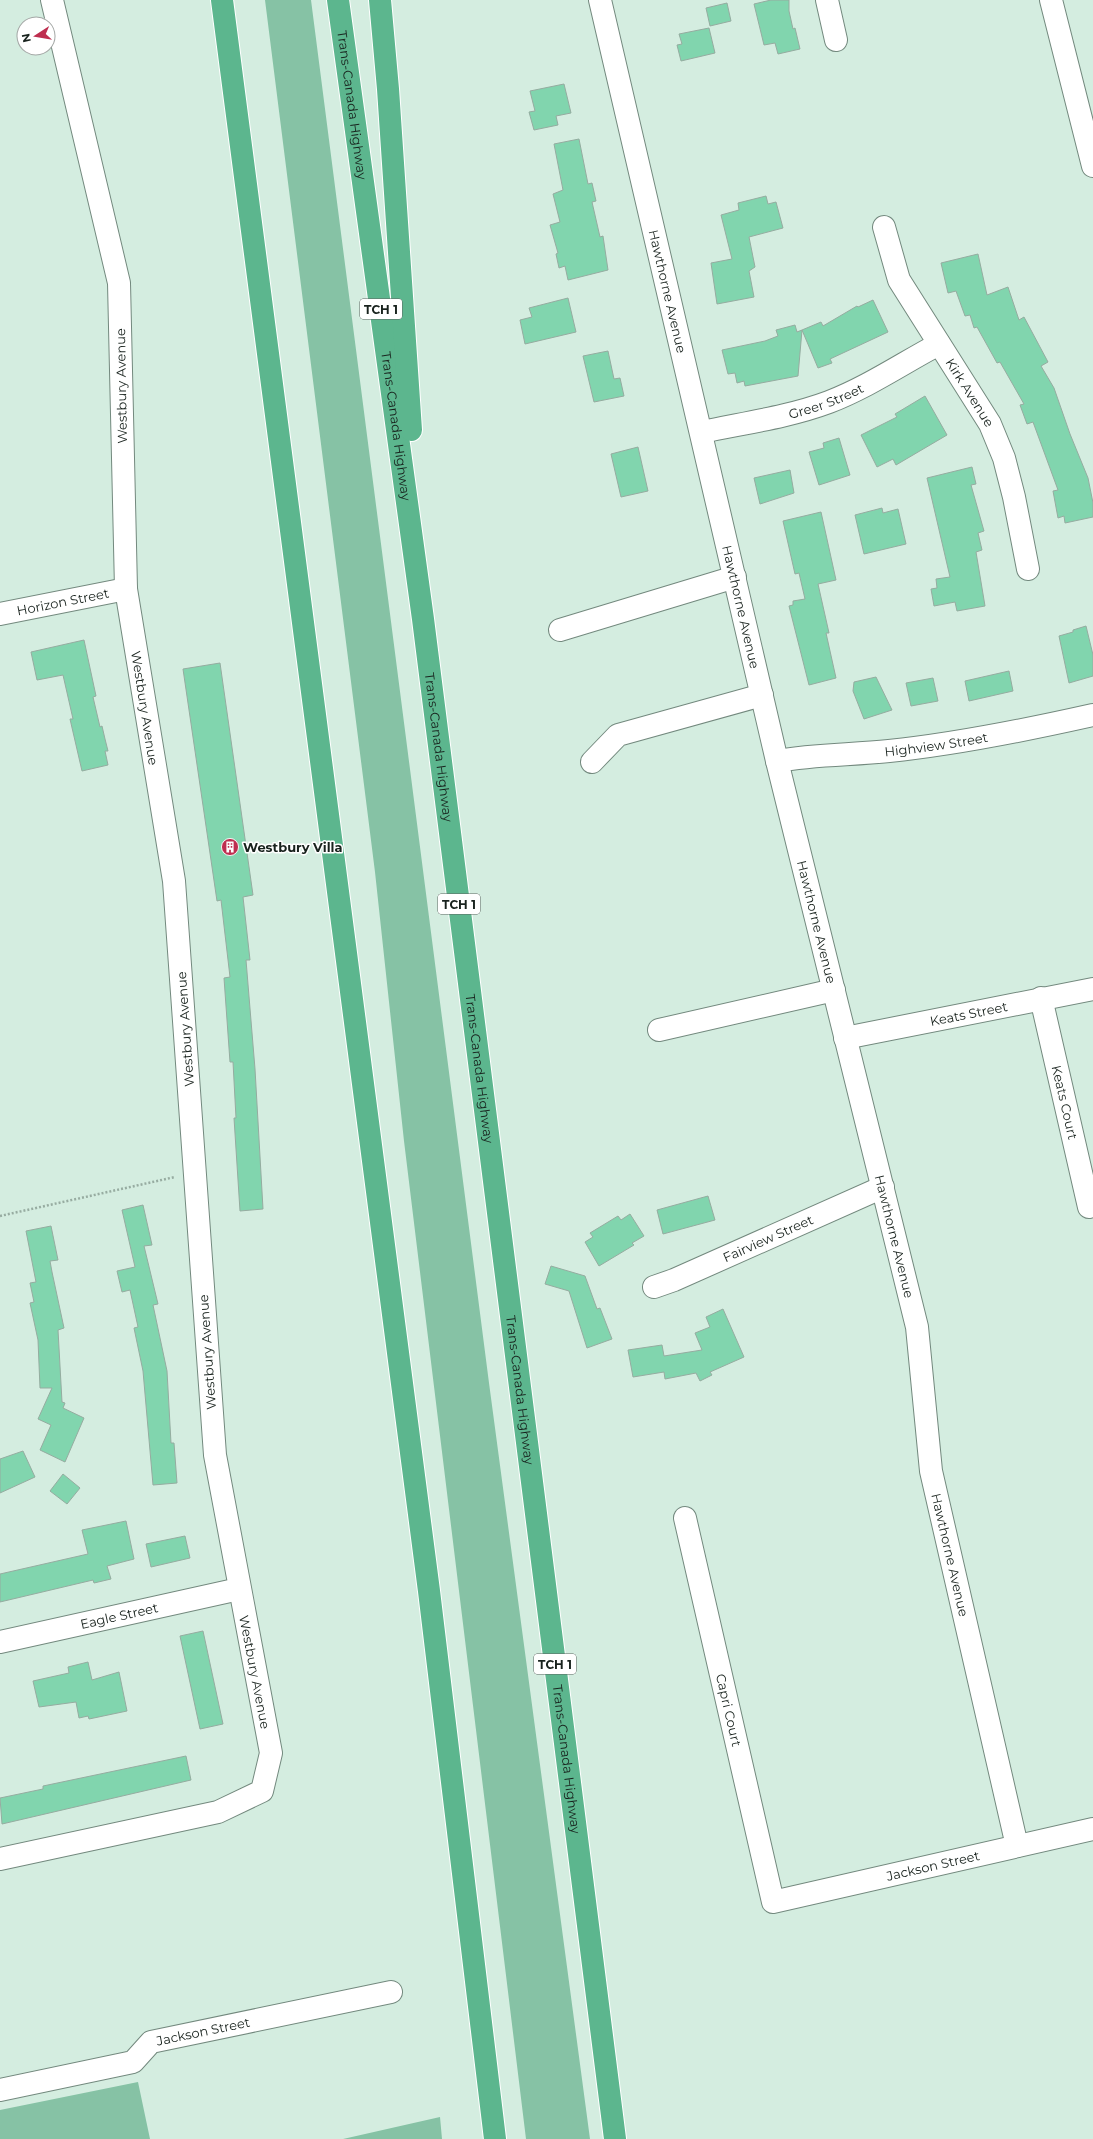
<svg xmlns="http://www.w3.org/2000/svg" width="1093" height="2139" viewBox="0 0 1093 2139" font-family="Montserrat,sans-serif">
<rect width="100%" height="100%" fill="#d4ede0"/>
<path fill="#86c2a5" d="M265,0H311L489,1383L590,2139H526L404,1141L375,872Z
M138,2082L150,2139H0V2110Z
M440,2117L442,2139H343Z"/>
<path fill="#81d5ae" stroke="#95aca0" d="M771,0H789V11L793,29L795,28L800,49L778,54L775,43L764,45L754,4Z
M727,3L731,21L710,26L706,8Z
M709,28L715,53L681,61L677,45L682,44L679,34Z
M564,84L571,113L556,116L558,125L534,130L529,112L535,111L530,91Z
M579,139L588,184L592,183L596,201L592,202L600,237L603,236L608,270L568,280L565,266L559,268L556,254L558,253L550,225L560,222L553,194L563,190L554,144Z
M766,196L768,204L776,202L783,228L749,237L755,267L749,271L754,297L717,304L711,263L732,259L721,215L739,210L738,203Z
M978,254L987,295L1008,287L1019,320L1024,317L1048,362L1041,366L1054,388L1070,434L1088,478L1093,503V517L1065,523L1064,516L1058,518L1053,491L1058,490L1033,422L1027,424L1020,405L1024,404L1000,362L997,363L977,327L974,328L970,315L965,316L956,291L948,293L941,263Z
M568,298L576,332L525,344L520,320L532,317L529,308Z
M873,300L888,332L830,359L832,363L818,368L802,330L821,322L823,326L857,306L858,307Z
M795,325L797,332L802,330L798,376L745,386L744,381L737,383L735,373L728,374L722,350L765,341L778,336L776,330Z
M608,351L614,379L620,378L624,396L594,402L583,356Z
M925,396L947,435L896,465L893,459L877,467L861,435L897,417L895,414Z
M839,438L850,475L819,485L809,452L824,448L823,443Z
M638,447L648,491L621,497L611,454Z
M972,467L976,484L971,485L984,531L978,533L982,550L976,552L985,606L957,611L955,602L934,606L931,589L937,588L936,579L950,577L927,478Z
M790,470L794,493L760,504L754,478Z
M882,508L883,513L898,509L906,544L864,554L855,515Z
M821,512L836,580L818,584L829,633H826L836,678L809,685L789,606L793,605V601L805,599L799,573L795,574L783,521Z
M1086,626L1093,655V676L1069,683L1059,636L1073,632V630Z
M84,640L96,696L93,697L100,727L102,726L105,739L108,751H105L108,765L82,771L70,719H73L63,675L37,680L31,652Z
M220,663L253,895L243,897L250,960H246L255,1069L263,1209L240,1211L234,1118H236L233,1062H230L224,978L230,977L221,900L217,901L183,669Z
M1009,671L1013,691L969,701L965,681Z
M876,677L892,710L864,719L853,691L854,682Z
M933,678L938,701L911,706L906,683Z
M708,1196L715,1220L663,1234L657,1210Z
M143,1205L152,1245L144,1246L158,1304L153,1305L167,1371L171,1443H174L177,1483L153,1485L143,1371L134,1328L138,1327L130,1290L122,1292L117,1271L135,1267L122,1210Z
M630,1214L644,1236L632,1243L634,1245L599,1266L585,1242L593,1237L590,1233L618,1216L621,1220Z
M51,1226L58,1260L50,1261L52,1272L64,1328L58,1330L62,1402L65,1403L63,1408L84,1418L65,1462L40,1450L51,1425L38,1419L52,1388H40L38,1340L30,1303L34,1302L30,1283L36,1282L26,1231Z
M551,1266L585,1276L597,1309L600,1308L612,1339L587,1348L569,1291L545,1284Z
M723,1309L744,1357L710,1372L712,1375L700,1381L696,1373L665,1379L664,1372L633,1377L628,1350L662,1345L664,1356L702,1350L695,1333L710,1327L706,1317Z
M23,1451L35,1477L0,1493V1459Z
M63,1474L80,1488L67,1504L50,1491Z
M126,1521L134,1559L107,1566L111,1579L94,1583L93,1580L0,1602V1574L88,1554L82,1530Z
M185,1536L190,1558L151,1567L146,1544Z
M203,1631L223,1724L200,1729L180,1636Z
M88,1662L92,1680L119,1672L127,1711L89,1719L88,1716L79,1718L76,1702L39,1707L33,1681L69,1673L68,1667Z
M186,1756L191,1780L2,1824L0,1798L43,1789V1786Z"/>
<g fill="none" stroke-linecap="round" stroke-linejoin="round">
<g stroke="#73897e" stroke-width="24">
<g id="minor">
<path id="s1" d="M600,0L777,761L917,1327L931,1471L1017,1846"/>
<path d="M827,0L836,40"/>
<path d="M1051,0L1093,166"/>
<path id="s2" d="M884,227L899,280L990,424L1004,458L1014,497L1028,569"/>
<path id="s3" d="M702,432C744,423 789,417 829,402C868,387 903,363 939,344"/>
<path id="s4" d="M0,614L126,589"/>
<path d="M560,630L735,577"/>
<path id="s5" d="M777,761C815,754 852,755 889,751C958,744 1026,730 1093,715"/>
<path d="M592,762L618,735L762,695"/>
<path id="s6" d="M1041,998L1089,1207"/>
<path d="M659,1030L834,990"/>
<path id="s7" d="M845,1038L1093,989"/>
<path id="s8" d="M654,1287L674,1280L883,1187"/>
<path id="s9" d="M685,1518L773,1902L1093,1829"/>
<path id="s10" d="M0,1642L239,1589"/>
<path d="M0,1859L218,1812L262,1791L271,1753L215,1455L174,881L126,589L119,283L52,0"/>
<path id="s11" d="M0,2090L133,2062L151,2042L391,1992"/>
</g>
</g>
<g stroke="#fff" stroke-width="24">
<g id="highway">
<path d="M222,0L429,1591L495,2139"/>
<path id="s12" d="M338,0L423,619L615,2139"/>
<path d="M380,0L388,89L411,430"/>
</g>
</g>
<path stroke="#97aca1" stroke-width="2.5" stroke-dasharray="2 2" stroke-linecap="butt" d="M0,1216L175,1177"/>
<use href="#minor" stroke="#fff" stroke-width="22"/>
<use href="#highway" stroke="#5cb68e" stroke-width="22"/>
</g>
<defs>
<g id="building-disc" transform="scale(0.9)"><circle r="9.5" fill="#be2e4f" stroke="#fff"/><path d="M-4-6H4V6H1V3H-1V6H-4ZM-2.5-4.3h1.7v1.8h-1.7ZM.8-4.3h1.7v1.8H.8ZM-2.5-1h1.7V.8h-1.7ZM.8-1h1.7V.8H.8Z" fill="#fff"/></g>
</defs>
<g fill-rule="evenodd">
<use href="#building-disc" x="230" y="847"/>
</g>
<g text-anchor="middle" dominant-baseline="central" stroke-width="3" stroke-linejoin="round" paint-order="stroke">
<g fill="#fff" stroke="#5d6461" stroke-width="1">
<rect x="360" y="299" width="42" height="20" rx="3"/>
<rect x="438" y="894" width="42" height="20" rx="3"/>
<rect x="534" y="1654" width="42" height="20" rx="3"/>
</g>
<g font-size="12" font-weight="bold" fill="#18221d">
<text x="381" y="309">TCH 1</text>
<text x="459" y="904">TCH 1</text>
<text x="555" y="1664">TCH 1</text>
</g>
<g font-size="13" fill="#18221d" stroke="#fff">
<text stroke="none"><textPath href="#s12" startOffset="106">Trans-Canada Highway</textPath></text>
<text stroke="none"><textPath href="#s1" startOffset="299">Hawthorne Avenue</textPath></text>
<text transform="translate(121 386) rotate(-91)">Westbury Avenue</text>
<text stroke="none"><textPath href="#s2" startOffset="188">Kirk Avenue</textPath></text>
<text stroke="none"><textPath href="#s3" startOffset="128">Greer Street</textPath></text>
<text stroke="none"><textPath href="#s12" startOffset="430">Trans-Canada Highway</textPath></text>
<text stroke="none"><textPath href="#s4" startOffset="64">Horizon Street</textPath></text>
<text stroke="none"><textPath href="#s1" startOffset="623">Hawthorne Avenue</textPath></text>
<text transform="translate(145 708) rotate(81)">Westbury Avenue</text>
<text stroke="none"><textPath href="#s5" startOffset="160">Highview Street</textPath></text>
<text stroke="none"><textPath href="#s12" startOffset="754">Trans-Canada Highway</textPath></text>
<text stroke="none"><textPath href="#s1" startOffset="947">Hawthorne Avenue</textPath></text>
<text stroke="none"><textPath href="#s7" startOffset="126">Keats Street</textPath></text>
<text transform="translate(185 1029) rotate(-94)">Westbury Avenue</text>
<text stroke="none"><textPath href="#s12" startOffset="1078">Trans-Canada Highway</textPath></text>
<text stroke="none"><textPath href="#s6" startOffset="107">Keats Court</textPath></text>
<text stroke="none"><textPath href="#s1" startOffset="1271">Hawthorne Avenue</textPath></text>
<text stroke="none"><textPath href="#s8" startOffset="124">Fairview Street</textPath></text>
<text transform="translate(207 1352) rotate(-94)">Westbury Avenue</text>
<text stroke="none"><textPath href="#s12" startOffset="1402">Trans-Canada Highway</textPath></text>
<text stroke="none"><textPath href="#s1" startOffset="1595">Hawthorne Avenue</textPath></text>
<text stroke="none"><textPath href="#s10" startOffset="122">Eagle Street</textPath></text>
<text transform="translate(255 1672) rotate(79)">Westbury Avenue</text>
<text stroke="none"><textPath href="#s9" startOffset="197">Capri Court</textPath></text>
<text stroke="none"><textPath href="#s12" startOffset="1774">Trans-Canada Highway</textPath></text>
<text stroke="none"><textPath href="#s9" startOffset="558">Jackson Street</textPath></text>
<text stroke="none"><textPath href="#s11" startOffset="216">Jackson Street</textPath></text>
</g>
<g font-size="13" font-weight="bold" fill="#18221d" stroke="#fff" text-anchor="start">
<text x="243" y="847">Westbury Villa</text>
</g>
</g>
<g transform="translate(36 36) rotate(258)"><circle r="19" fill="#ffffff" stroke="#a3a7a5"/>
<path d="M0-3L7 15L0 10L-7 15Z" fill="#be2e4f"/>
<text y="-6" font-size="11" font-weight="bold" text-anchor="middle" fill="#18221d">N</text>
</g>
</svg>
